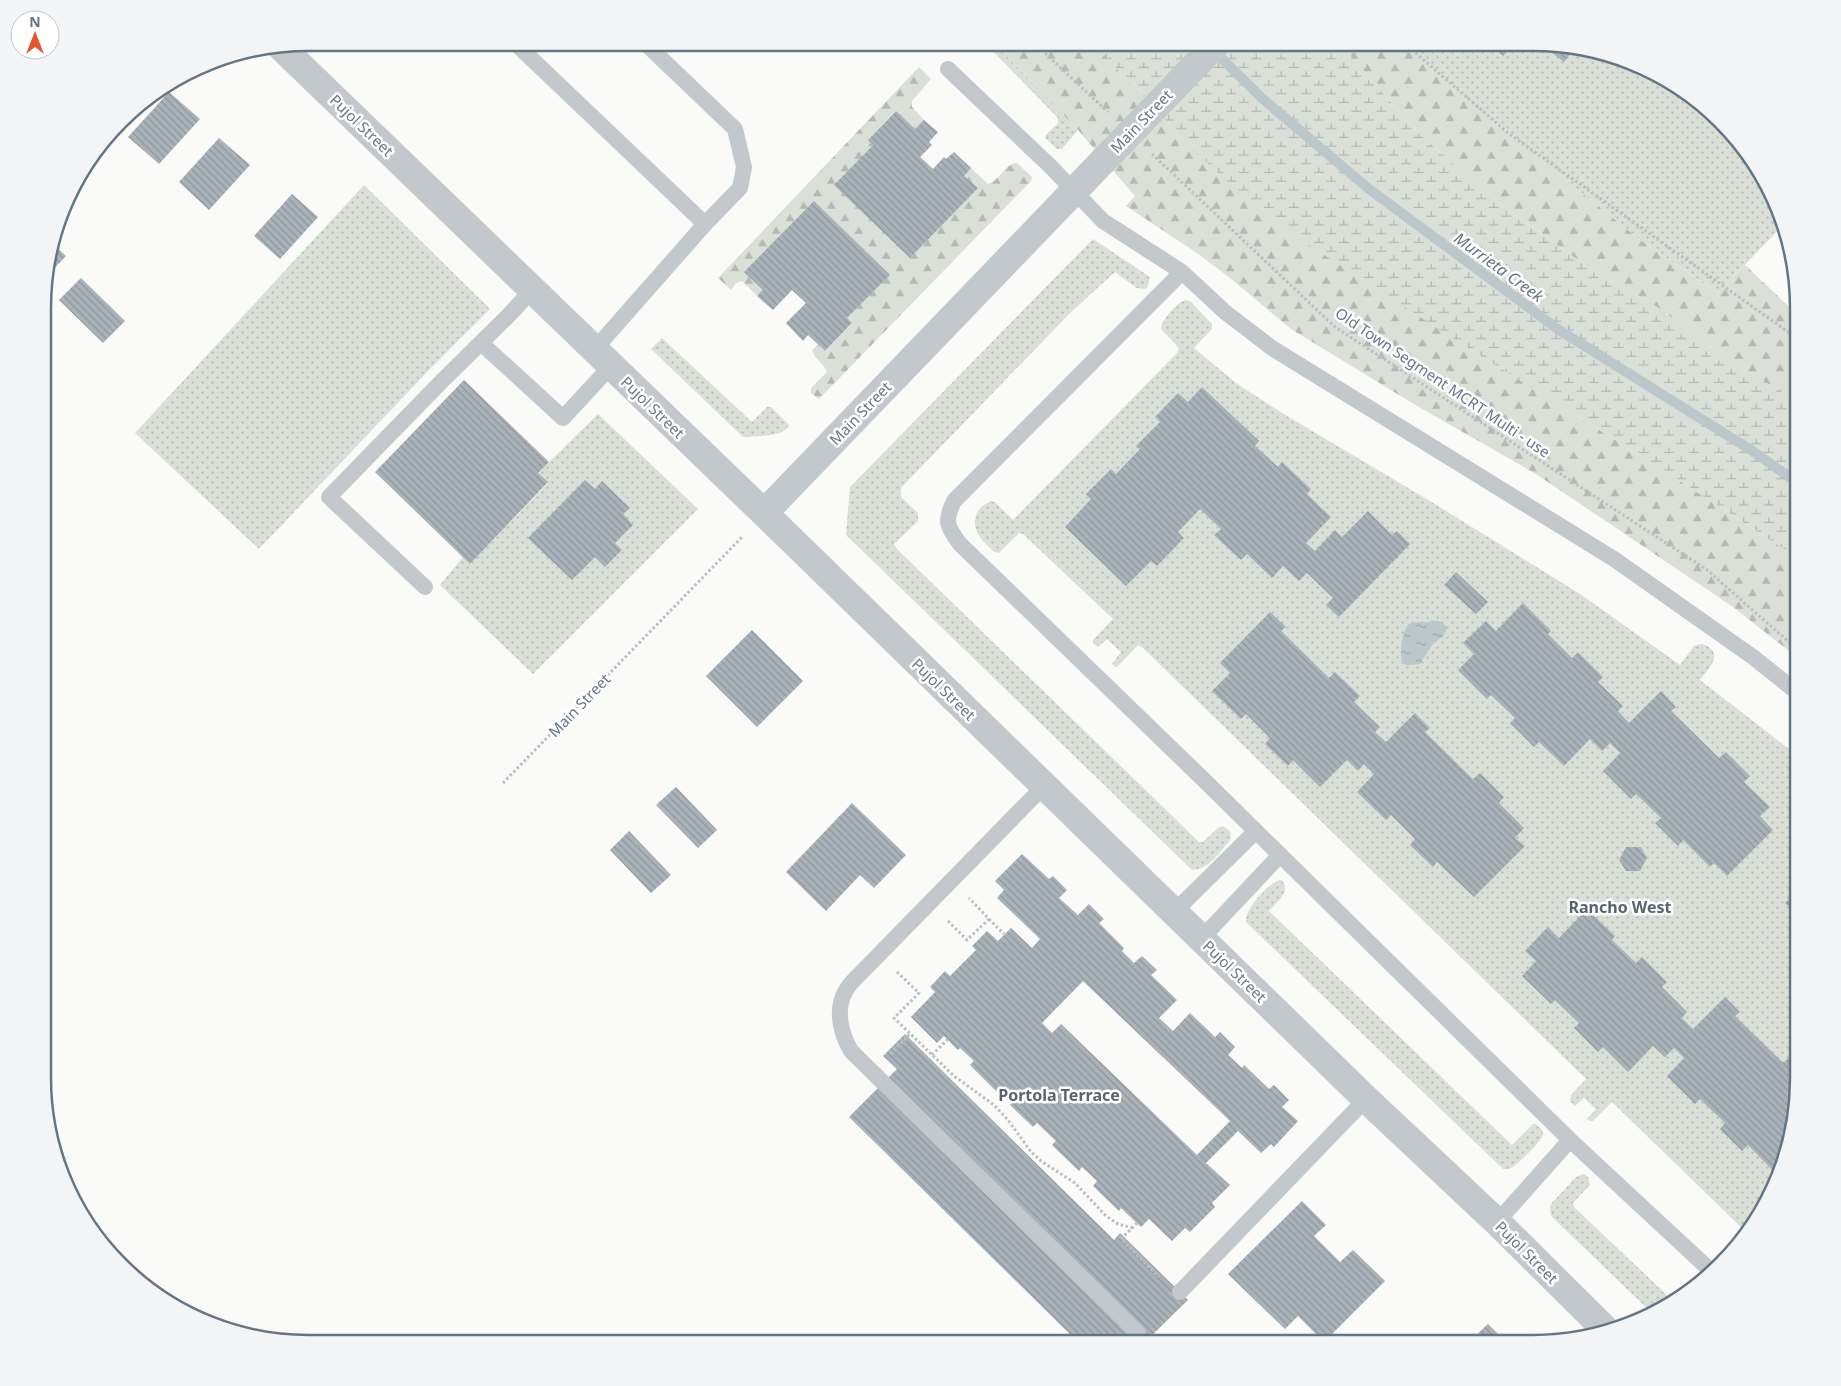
<svg xmlns="http://www.w3.org/2000/svg" width="1841" height="1386" viewBox="0 0 1841 1386" font-family="'Noto Sans',sans-serif">
<defs>
<pattern id="grass-dots" width="8" height="8" patternUnits="userSpaceOnUse" patternTransform="scale(1.25)"><rect width="8" height="8" fill="#dadfd7"/><path d="M2 2h.1M6 6h.1" fill="none" stroke="#b4b9b4" stroke-width="1.8" stroke-linecap="round"/></pattern>
<pattern id="forest-firs" width="22" height="20" patternUnits="userSpaceOnUse" patternTransform="scale(1.25)"><rect width="22" height="20" fill="#dadfd7"/><path d="M5 1l3.5 6h-7zM16 11l3.5 6h-7z" fill="#b4b9b4"/></pattern>
<pattern id="wetland-marsh" width="20" height="14" patternUnits="userSpaceOnUse" patternTransform="scale(1.25)"><rect width="20" height="14" fill="#dadfd7"/><path d="M1 5h8M5 5V1M11 12h8M15 12V8" fill="none" stroke="#b4b9b4"/></pattern>
<pattern id="water-ripples" width="26" height="14" patternUnits="userSpaceOnUse" patternTransform="scale(1.25)"><rect width="26" height="14" fill="#bbc7cb"/><path d="M2 4q2-2 4 0t4 0M15 11q2-2 4 0t4 0" fill="none" stroke="#9ca6aa"/></pattern>
<pattern id="building-back-hatch" width="6" height="6" patternUnits="userSpaceOnUse" patternTransform="scale(1.25)"><rect width="6" height="6" fill="#aab3b9"/><path d="M-1 5l2 2M0 0l6 6M5-1l2 2" fill="none" stroke="#8e969c"/></pattern>
</defs>
<rect width="100%" height="100%" fill="#fafaf8"/>
<path fill="url(#grass-dots)" d="M985,43H994L1078,130L1062,149H1057L1045,138L1046,135L1058,123V118Z
M1403,43H1550L1634,63L1708,108L1771,191L1784,224L1718,293L1644,243L1441,79Z
M364,185L490,309L429,370L259,549L135,433Z
M1093,239L1150,277L1148,286L1145,289L1137,288L1115,272L1070,313L901,488V497L918,513V521L894,544L897,549L1199,842H1203L1218,828L1223,826C1229,830 1231,831 1231,839C1220,852 1210,869 1192,870L846,535L850,487Z
M1185,300L1190,301L1212,324V329L1194,348L1236,383L1282,413L1430,501L1580,594L1680,665L1694,646C1699,644 1702,643 1707,646C1724,655 1707,670 1700,680L1798,756V1096L1778,1180L1746,1232L1612,1102L1593,1121H1590L1587,1119L1596,1109L1584,1098L1575,1106L1570,1101L1571,1095L1586,1079L1142,647L1138,645L1118,666L1115,667L1112,664L1121,652L1107,639L1098,647L1093,643V640L1113,619L1023,534L1019,533L999,553C993,552 990,548 986,544C971,530 970,510 991,501L995,502L1013,520L1177,353L1179,348L1161,329C1162,319 1176,304 1185,300Z
M662,338L752,422L767,407H771L789,425C785,437 756,436 743,437L651,349Z
M598,414L698,509L533,674L440,585L463,557L470,564L548,483L538,473Z
M1281,880C1293,891 1276,902 1269,911L1512,1145L1533,1124H1536C1539,1127 1543,1129 1543,1134C1543,1140 1520,1162 1514,1166C1511,1169 1507,1169 1503,1169L1246,922C1244,910 1270,881 1281,880Z
M1584,1174L1588,1177L1590,1185L1573,1203L1574,1207L1672,1300L1653,1314L1551,1216L1550,1207L1552,1203L1576,1177Z"/>
<path fill="url(#forest-firs)" d="M994,43H1094L1128,81L1142,92L1179,137L1457,341L1657,466L1798,558V658L1733,607L1536,474L1412,403L1291,329L1230,278L1197,253L1126,206L1135,196L1078,130Z
M1339,43H1403L1441,79L1644,243L1718,293L1745,265L1798,315V401L1737,366L1657,307L1572,256L1498,202L1418,133Z
M919,67L931,79L912,101V107L924,120L915,129L895,111L868,140L873,145L835,185L910,258L977,188L964,176L971,168L988,184C1000,181 1004,164 1017,163L1032,177L1031,181L819,399L811,393V388L827,372C824,363 814,359 812,350L818,345L825,351L852,324L847,318L890,275L745,272L763,290L757,296L742,281L736,283L731,290L718,278Z"/>
<path fill="url(#wetland-marsh)" d="M1094,43H1339L1418,133L1498,202L1572,256L1657,307L1737,366L1798,401V558L1657,466L1457,341L1267,218L1179,137L1142,92L1128,81Z"/>
<path fill="url(#water-ripples)" d="M1431,621C1438,620 1443,621 1447,628L1444,635L1432,645L1420,664L1407,665L1403,663C1399,656 1402,626 1411,623C1418,621 1424,624 1431,621Z"/>
<g fill="none" stroke-linecap="round" stroke-linejoin="round">
<path stroke="#bbc7cb" stroke-width="10" d="M1212,49L1264,100L1369,189L1559,330L1751,450L1798,483"/>
</g>
<path fill="url(#building-back-hatch)" fill-rule="evenodd" d="M1489,43H1515L1503,56Z
M1540,43H1550L1570,48L1573,50L1564,62Z
M169,92L200,119L159,164L128,137Z
M896,111L915,129L924,120L938,132L929,142L932,145L920,157L933,169L944,157L946,159L954,152L971,168L964,176L978,188L910,258L834,185L873,145L868,140Z
M219,138L250,165L209,210L179,182Z
M292,194L318,217L280,259L254,236Z
M814,201L890,275L847,318L852,323L825,351L808,335L803,341L786,323L806,303L792,290L773,310L757,296L763,290L744,272Z
M54,245L66,256L46,277L45,273Z
M81,278L125,321L103,343L59,300Z
M464,380L549,462L538,473L548,482L470,564L375,472Z
M1202,387L1259,441L1255,446L1278,467L1282,462L1311,489L1307,494L1331,517L1306,543L1315,551L1335,530L1342,537L1368,511L1392,535L1397,531L1410,544L1339,617L1326,605L1333,598L1307,573L1299,581L1283,566L1272,578L1247,554L1241,560L1214,535L1221,529L1200,509L1178,532L1184,538L1157,566L1151,561L1126,586L1065,527L1091,499L1086,494L1111,469L1116,474L1140,449L1136,446L1160,422L1155,417L1178,393L1188,402Z
M585,480L595,489L602,481L630,508L623,514L633,525L615,543L622,550L605,567L595,557L572,580L528,538Z
M1456,572L1488,602L1476,614L1444,585Z
M1523,603L1551,631L1548,634L1572,658L1578,652L1603,677L1598,682L1623,706L1618,711L1629,723L1661,691L1676,707L1671,711L1719,758L1726,752L1750,776L1744,782L1770,807L1760,816L1773,830L1727,876L1714,863L1710,867L1683,840L1678,846L1655,823L1661,818L1636,794L1631,799L1603,771L1620,753L1610,743L1602,751L1590,739L1564,766L1539,742L1534,747L1510,723L1515,718L1491,695L1487,699L1458,670L1474,654L1463,643L1486,621L1496,631Z
M1270,612L1286,627L1281,631L1329,678L1335,672L1360,696L1354,702L1380,727L1375,732L1386,742L1415,713L1430,728L1425,732L1473,779L1480,773L1504,797L1499,803L1524,828L1515,838L1525,846L1474,897L1437,862L1433,867L1410,845L1415,839L1391,815L1386,820L1357,792L1374,774L1364,764L1358,771L1347,760L1320,787L1293,760L1288,766L1265,744L1270,738L1246,714L1241,719L1212,691L1230,673L1220,663Z
M752,630L803,681L757,727L706,676Z
M676,787L717,830L698,848L656,805Z
M852,803L906,855L874,888L860,875L826,911L786,872Z
M629,831L671,875L651,893L610,850Z
M1626,847H1641L1647,858L1640,871H1626L1619,860Z
M1022,854L1049,879L1053,876L1067,890L1059,898L1078,915L1089,904L1104,919L1099,923L1124,948L1122,951L1134,963L1142,956L1157,970L1151,975L1177,1000L1159,1018L1173,1031L1190,1013L1215,1037L1220,1032L1235,1047L1228,1055L1242,1068L1244,1065L1269,1089L1274,1085L1289,1100L1282,1107L1298,1121L1274,1147L1271,1144L1261,1153L1238,1131L1206,1163L1230,1185L1212,1203L1215,1207L1190,1232L1185,1228L1172,1241L1149,1219L1141,1227L1121,1208L1119,1211L1093,1186L1097,1181L1082,1167L1079,1171L1052,1145L1056,1141L1037,1123L1033,1127L1010,1105L1013,1101L999,1087L996,1091L970,1065L974,1061L960,1048L958,1050L944,1036L937,1043L911,1017L935,992L930,987L945,971L950,976L976,950L972,946L987,931L998,941L1011,928L1032,948L1040,939L997,898L1004,890L995,881ZM1083,981L1230,1121L1197,1155L1061,1024L1052,1033L1042,1023Z
M1798,890V915L1785,903Z
M1587,909L1615,936L1612,940L1636,963L1642,957L1667,982L1662,987L1687,1012L1682,1018L1693,1029L1725,997L1740,1012L1735,1016L1783,1063L1790,1057L1798,1065V1096L1779,1177L1748,1145L1742,1151L1720,1129L1725,1123L1700,1099L1695,1104L1667,1076L1684,1058L1674,1048L1665,1057L1653,1046L1628,1072L1603,1047L1598,1052L1574,1028L1579,1023L1555,1000L1551,1004L1522,976L1536,961L1525,951L1545,930L1548,927L1559,938Z
M905,1034L1114,1240L1120,1233L1188,1300L1144,1343H1079L849,1117L897,1069L883,1056Z
M1302,1201L1326,1225L1314,1236L1340,1262L1353,1250L1385,1281L1324,1342L1298,1316L1285,1329L1228,1274Z
M1488,1324L1507,1343H1458L1464,1337L1469,1342Z"/>
<g fill="none" stroke-linecap="round" stroke-linejoin="round">
<path stroke="#bbbfc2" stroke-width="3" stroke-dasharray="2.5 2.5" stroke-linecap="butt" d="M1034,43L1108,112
M1404,43L1508,133L1798,339
M1152,154L1335,327L1706,569L1798,650
M503,783L743,536
M989,919L1004,934
M948,921L967,940L989,919L969,898
M897,972L919,993L894,1018L954,1076L994,1105L1008,1120L1031,1152L1041,1161L1075,1183L1106,1216L1118,1224L1133,1228
M890,1054L910,1034
M932,1055L948,1039
M1137,1223L1121,1239L1159,1277"/>
<path stroke="#c3c8cc" stroke-width="16" d="M515,43L705,224L594,350
M645,43L735,129L744,167L740,188L705,224
M948,69L1050,166L1103,221L1182,272
M481,343L563,418L611,366
M425,587L329,497L441,382L509,315L532,290
M1044,786L855,979C851,983 847,988 845,992C835,1011 841,1034 851,1051L1138,1333
M1174,912L1256,831
M1201,939L1280,855
M1497,1222L1570,1140
M1710,1270L1570,1140L1206,782L960,544C947,527 944,521 954,501L1182,272L1225,312L1272,348L1614,559L1753,657L1798,693
M1180,1292L1366,1099"/>
<path stroke="#c3c8cc" stroke-width="28" d="M281,47L764,513L1366,1099L1497,1222L1607,1331
M764,513L1103,161"/>
<path stroke="#c3c8cc" stroke-width="28" d="M1103,161L1217,43"/>
</g>
<g text-anchor="middle" dominant-baseline="central" stroke-width="5" stroke-linejoin="round" paint-order="stroke">
<g font-size="15" fill="#657683" stroke="#fff">
<text transform="translate(1141 121) rotate(-46)">Main Street</text>
<text transform="translate(362 125) rotate(44)">Pujol Street</text>
<text transform="translate(1443 382) rotate(34)">Old Town Segment MCRT Multi - use</text>
<text transform="translate(653 407) rotate(44)">Pujol Street</text>
<text transform="translate(860 413) rotate(-46)">Main Street</text>
<text transform="translate(944 689) rotate(44)">Pujol Street</text>
<text transform="translate(579 705) rotate(-46)">Main Street</text>
<text transform="translate(1235 971) rotate(44)">Pujol Street</text>
<text transform="translate(1527 1252) rotate(45)">Pujol Street</text>
</g>
<g font-size="16" font-style="italic" fill="#60757c" stroke="#fff">
<text transform="translate(1499 267) rotate(36)">Murrieta Creek</text>
</g>
<g font-size="16" font-weight="bold" fill="#57646e" stroke="#fff">
<text x="1620" y="907">Rancho West</text>
<text x="1059" y="1095">Portola Terrace</text>
</g>
</g>
<path d="M0 0H1841V1386H0ZM308 51H1533A257 257 0 0 1 1790 308V1078A257 257 0 0 1 1533 1335H308A257 257 0 0 1 51 1078V308A257 257 0 0 1 308 51Z" fill="#f3f4f5" fill-rule="evenodd"/>
<path fill="none" stroke="#657683" stroke-width="2.5" d="M308 51H1533A257 257 0 0 1 1790 308V1078A257 257 0 0 1 1533 1335H308A257 257 0 0 1 51 1078V308A257 257 0 0 1 308 51Z"/>
<g transform="translate(35 35)"><circle r="24" fill="#ffffff" stroke="#c1c8cd"/>
<path d="M0-4L9 19L0 12L-9 19Z" fill="#e4572e"/>
<text y="-8" font-size="14" font-weight="bold" text-anchor="middle" fill="#657683">N</text>
</g>
</svg>
